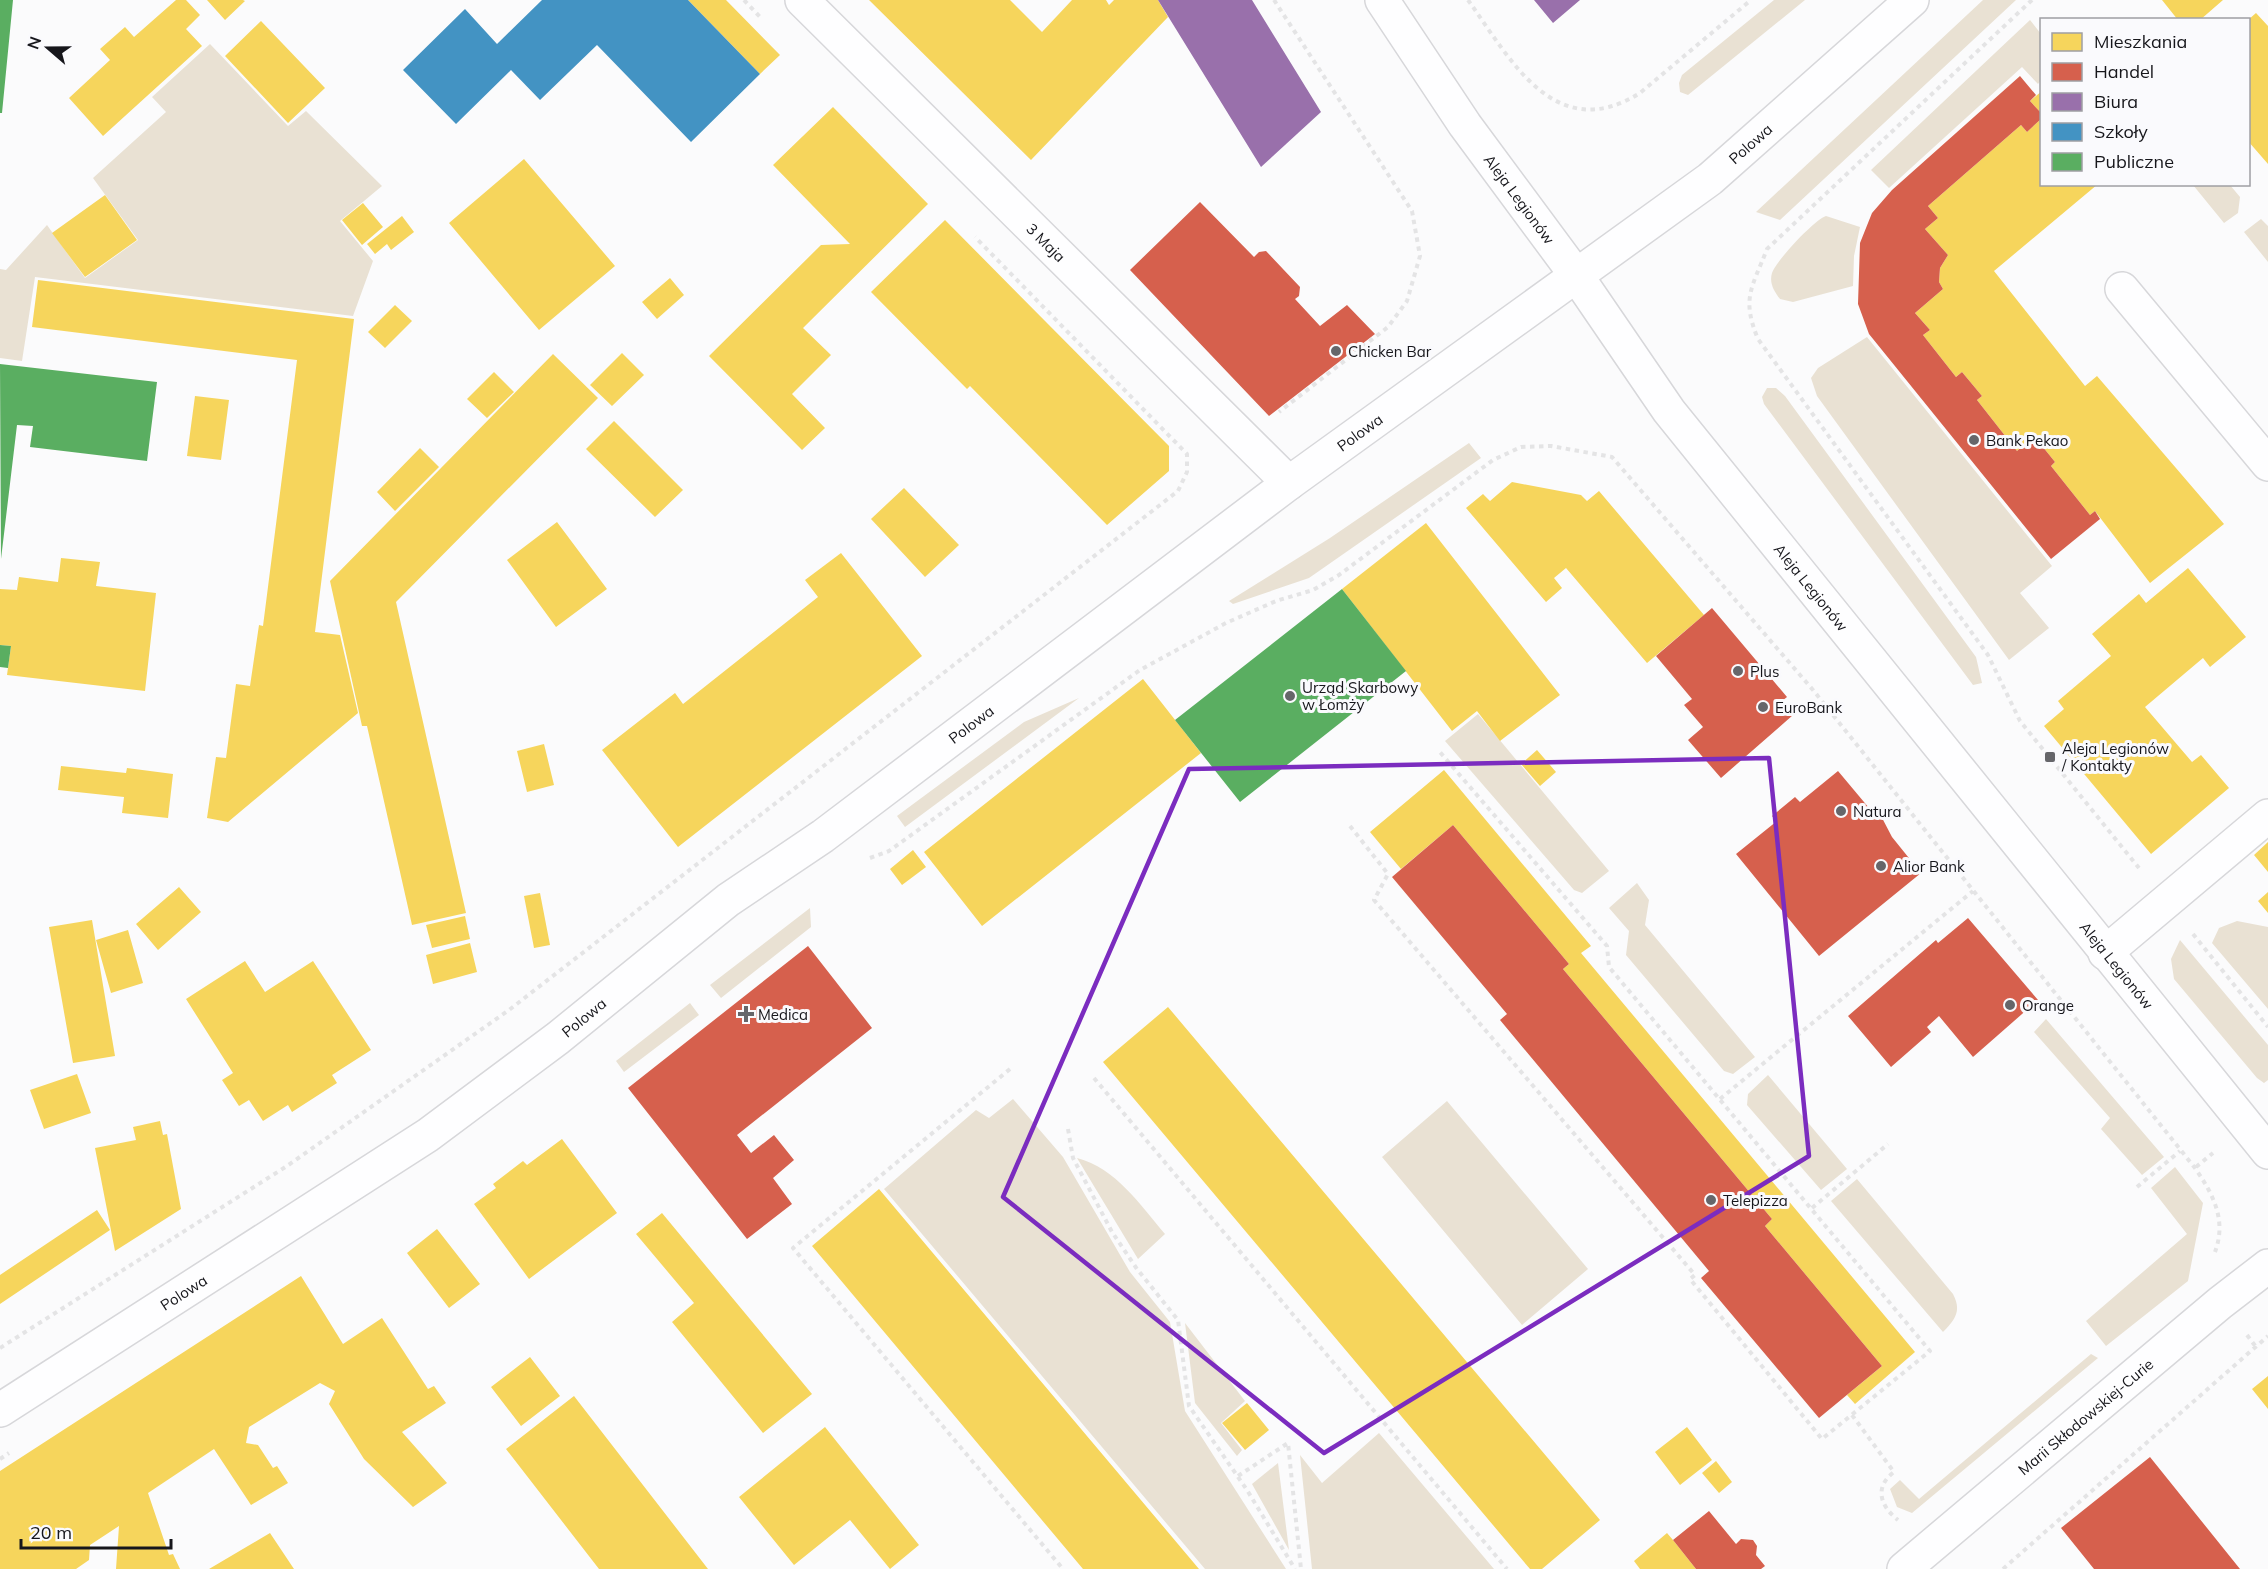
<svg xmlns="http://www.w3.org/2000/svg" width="2268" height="1569" viewBox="0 0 2268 1569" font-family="Mulish,sans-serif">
<rect width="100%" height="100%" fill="#fbfbfc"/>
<path fill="#e9e1d3" d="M1774,0H1805L1688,95L1680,92L1679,83L1682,75Z
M1983,0H2016L1780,220L1756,212Z
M2030,20L2041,34V80L2038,84L2022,67L1889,188L1871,170Z
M210,44L288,126L306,111L382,186L340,221L373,261L353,316L35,277L22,361L0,358V269L6,270L47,225L85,278L138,240L93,178L166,112L152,97Z
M2193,185H2230L2240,197L2238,213L2224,223Z
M1826,216L1860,227L1854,256L1853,286L1793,302L1780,299C1774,291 1769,283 1772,273C1776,261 1814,220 1826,216Z
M2261,219L2268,226V262L2244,232Z
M1867,337L2052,566L2020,593L2049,628L2009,660L1817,396L1811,378L1818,368Z
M1767,388H1776L1785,396L1976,657L1982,683L1973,685L1764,404L1762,397Z
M1469,443L1481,458L1309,578L1233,604L1229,601L1330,538Z
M1079,698L905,827L897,816L1024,722Z
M1478,714L1609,871L1582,893L1574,890L1445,741Z
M1637,883L1649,900L1645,925L1755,1057L1733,1074L1724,1071L1626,955L1629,931L1609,908Z
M810,908L811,927L721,998L710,985Z
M2237,921L2268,927V1009L2212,943L2219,928Z
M2180,940L2268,1045V1080L2264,1083L2257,1078L2174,979L2171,959Z
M690,1003L699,1015L624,1072L616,1061Z
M2046,1019L2164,1157L2142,1175L2101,1129L2110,1118L2034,1032Z
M1768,1075L1847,1169L1821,1190L1747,1105L1748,1094Z
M1013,1099L1063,1157L1130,1272L1170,1322L1185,1411L1286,1569H1205L884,1189L976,1110L989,1118Z
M1447,1101L1588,1269L1522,1325L1382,1157Z
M1077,1158C1116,1168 1140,1205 1165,1234L1138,1259Z
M2175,1167L2203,1203L2188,1281L2106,1346L2086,1321L2187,1234L2151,1188Z
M1857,1179L1953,1294C1962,1311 1955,1320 1943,1332L1831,1201Z
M1185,1323L1245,1401L1221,1423L1242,1450L1237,1456L1195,1403Z
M2091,1354L2098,1358L1912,1513L1897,1507L1890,1489L1900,1480L1919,1499Z
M1379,1433L1494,1569H1312L1300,1455L1322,1483Z
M1278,1463L1289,1550L1252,1484Z"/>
<path fill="#f6d55c" d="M176,0H186L200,15L186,29L202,46L103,136L69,98L110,60L100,49L125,27L134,37Z
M207,0H243L245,1L225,20Z
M688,0H726L780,55L760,74Z
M869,0H1010L1042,32L1072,0H1106L1109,5L1114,0H1158L1168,17L1031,160Z
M2162,0H2223L2200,20H2178Z
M2256,13L2268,26V164L2248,141V20Z
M261,21L325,88L288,123L225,56Z
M2042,91V114L2030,101Z
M833,107L928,204L803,328L831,355L792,394L825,428L802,450L709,356L821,245L850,244L773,165Z
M2042,118V184H2098L1994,271L2085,386L2097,376L2224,524L2150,583L2095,511L2090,515L2051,466L2055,462L2034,436L2017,451L1977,400L1982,396L1962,372L1956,377L1923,335L1930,330L1915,313L1943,289L1939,282L1940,268L1948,255L1925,229L1938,218L1928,206L2021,125L2027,132Z
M524,159L615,266L539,330L449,223Z
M105,195L137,240L85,277L52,233Z
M363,203L383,227L362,245L342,220Z
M402,216L414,232L391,250L387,244L375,254L367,244Z
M945,220L1169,446V471L1107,525L970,386L967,389L871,292Z
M670,278L684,295L657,319L642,302Z
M38,280L354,319L315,632L340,635L358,713L228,822L207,818L216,757L226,758L236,684L250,686L259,625L263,626L297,360L32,327Z
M395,305L412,321L385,348L368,332Z
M622,353L644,375L612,406L590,385Z
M553,354L598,398L396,602L466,913L412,925L367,726H362L330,581Z
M494,372L514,392L487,418L467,399Z
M195,396L229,400L221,460L187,456Z
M614,421L683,490L655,517L586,449Z
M420,448L439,467L395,511L377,492Z
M1512,482L1581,495L1587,501L1599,491L1704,615L1647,663L1566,568L1554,578L1562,588L1546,602L1466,508L1483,494L1490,501Z
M904,488L959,545L925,577L871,519Z
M557,522L607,589L556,627L507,560Z
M1426,523L1560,695L1500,741L1477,711L1452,731L1342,589Z
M841,553L922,656L678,847L602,750L675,693L683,704L818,597L805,580Z
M61,558L100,562L96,586L156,593L145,691L7,675L11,646L0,645V589L17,590L19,577L58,582Z
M2188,568L2246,637L2210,667L2203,658L2145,707L2192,762L2201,755L2229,788L2151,854L2044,726L2064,709L2058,701L2111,656L2092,634L2139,594L2146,603Z
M1143,679L1201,753L982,926L924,852Z
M544,744L554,785L527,792L517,751Z
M1537,750L1556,772L1540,786L1521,764Z
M61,766L126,773L127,768L173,774L168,818L122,813L124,797L58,790Z
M1444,770L1591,946L1581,953L1915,1352L1855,1404L1847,1395L1882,1366L1765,1226L1772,1219L1563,969L1569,964L1453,825L1401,869L1370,832Z
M2268,842V872L2254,855Z
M913,850L926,867L902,885L890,869Z
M179,887L201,912L158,950L136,924Z
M2268,892V913L2258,901Z
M540,893L550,945L534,948L524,896Z
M465,916L470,939L432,948L426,925Z
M92,920L115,1056L73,1063L49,927Z
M128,930L143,983L111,993L96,940Z
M470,943L477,972L433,984L426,955Z
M245,961L265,992L313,961L371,1050L332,1075L337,1083L292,1112L288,1105L263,1121L249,1100L239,1106L222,1080L233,1073L186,999Z
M1168,1007L1600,1520L1542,1569H1530L1103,1062Z
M77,1074L91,1113L44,1129L30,1090Z
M160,1121L163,1135L167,1134L181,1209L115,1251L95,1148L136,1140L133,1127Z
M562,1139L617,1213L529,1279L474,1204L496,1188L493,1184L523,1161L527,1165Z
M879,1189L1199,1569H1083L812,1246Z
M97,1210L110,1230L0,1304V1275Z
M662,1213L812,1394L763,1433L672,1322L694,1303L636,1234Z
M437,1229L480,1284L449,1308L407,1253Z
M301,1276L343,1344L382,1318L428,1389L434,1386L446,1403L402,1432L447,1483L413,1507L364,1459L329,1404L335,1391L320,1383L249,1427L246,1443L258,1445L273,1468L277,1466L288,1483L251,1505L214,1449L148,1493L169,1555L173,1554L180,1569H116L119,1526L90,1545L89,1560L76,1569H0V1471Z
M530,1357L560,1396L521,1426L491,1387Z
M2268,1376V1409L2252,1389Z
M574,1396L708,1569H599L506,1449Z
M1247,1403L1269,1430L1245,1450L1222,1423Z
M825,1427L919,1545L890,1569L850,1520L794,1565L739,1497Z
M1687,1427L1712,1460L1680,1485L1655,1452Z
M1716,1461L1732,1482L1719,1493L1702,1473Z
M270,1533L294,1569H209Z
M1667,1533L1673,1540L1696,1569H1640L1634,1561Z"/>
<path fill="#d6604d" d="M2020,76L2036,95L2030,101L2042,114V118L2027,132L2021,125L1928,206L1938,218L1925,229L1948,255L1940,268L1939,282L1943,289L1915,313L1930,330L1923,335L1956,377L1962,372L1982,396L1977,400L2017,451L2034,436L2055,462L2051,466L2090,515L2095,511L2100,519L2051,559L1869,334L1858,304L1860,243L1872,213L1892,190Z
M1200,202L1254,257L1259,252L1266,251L1300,287L1299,296L1295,299L1320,326L1347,305L1375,334L1269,416L1130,270Z
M1712,608L1787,697L1782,701L1793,715L1721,778L1688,740L1703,727L1684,705L1692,699L1656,656Z
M1838,771L1869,808L1880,814L1892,837L1921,873L1819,956L1736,854L1777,821L1772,816L1795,797L1800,802Z
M1453,825L1569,964L1563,969L1772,1219L1765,1226L1882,1366L1819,1418L1701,1278L1709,1271L1500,1020L1507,1014L1392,877Z
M1968,918L2038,1000L1973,1057L1939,1016L1927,1027L1931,1032L1891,1067L1848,1016L1936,940L1938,943Z
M808,946L872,1028L737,1135L751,1153L774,1135L794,1160L773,1178L792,1204L747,1239L628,1088Z
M2150,1457L2240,1569H2094L2061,1528Z
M1709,1511L1736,1544L1741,1539L1753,1540L1757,1546L1756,1555L1765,1566L1761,1569H1696L1673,1540Z"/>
<path fill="#9970ab" d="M1158,0H1252L1321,112L1261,167Z
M1534,0H1580L1553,23Z"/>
<path fill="#4393c3" d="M542,0H688L760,74L691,142L597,45L540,100L511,70L456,124L403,70L465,9L497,44Z"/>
<path fill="#5aae61" d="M0,0H13L2,113H0Z
M0,364L157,382L147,461L30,447L33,426L17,425L1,559Z
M1342,589L1406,671L1240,802L1175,720Z
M0,645L11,646L8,668L0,667Z"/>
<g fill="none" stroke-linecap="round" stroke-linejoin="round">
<g stroke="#d7d7da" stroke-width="36">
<g id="minor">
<path id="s1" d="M802,0L1289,483"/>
<path d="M2122,289L2268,464"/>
<path d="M2105,953L2268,816"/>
<path id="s2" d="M0,1410L428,1135L558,1038L728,900L823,836L1289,483L1710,179L1912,0"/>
<path id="s3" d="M1904,1569L2220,1303L2268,1266"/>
</g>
</g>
<g stroke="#d7d7da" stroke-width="36">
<g id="major">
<path id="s4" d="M1382,0L1465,125L1576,275L1669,411L2268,1152"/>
</g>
</g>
<path stroke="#e4e4e5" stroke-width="4" stroke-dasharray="4.5 4.5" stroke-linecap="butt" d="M744,0L762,19
M1274,0L1412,211L1420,256L1407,301L1388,327L1279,412
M1468,0C1511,60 1555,146 1640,93L1751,0
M2032,0L1767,249C1752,288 1741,298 1758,339L1988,655L2020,721L2139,868
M1350,826L1388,874L1374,900L1695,1275L1690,1279L1822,1439L1930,1351L1609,967L1607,946L1439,751
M870,858L889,851L1140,670L1226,623L1276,601L1313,590L1339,575L1493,460L1521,447L1551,446L1612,457L1813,690L2195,1168C2213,1194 2227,1220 2215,1252
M2193,934L2268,1027
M1010,1069L793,1248L1063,1569
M1094,1078L1507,1569
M1720,1099L1973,891
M1068,1129L1073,1158L1112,1232L1137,1269L1178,1320L1189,1406L1247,1490L1295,1569
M2196,1167L2213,1153
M2137,1187L2180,1151
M1812,1208L1888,1144
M2247,1335L2256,1347
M0,1348L287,1166L509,1010L1178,491L1187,472V454L975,237
M1852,1415L1894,1472C1874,1487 1880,1506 1898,1520
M0,1459L9,1453
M1238,1476L1288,1443L1301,1569
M2003,1569L2268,1336"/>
<use href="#minor" stroke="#fefeff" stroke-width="33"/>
<use href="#major" stroke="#fefeff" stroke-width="33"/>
</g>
<path fill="none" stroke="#7b2cbf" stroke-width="4.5" stroke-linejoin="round" d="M1769,758L1809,1156L1324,1453L1003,1197L1189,769Z"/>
<g fill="#66666a" stroke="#fafafd" stroke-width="2">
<circle cx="1336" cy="351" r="6"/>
<circle cx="1974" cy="440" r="6"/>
<circle cx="1738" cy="671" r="6"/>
<circle cx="1290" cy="696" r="6"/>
<circle cx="1763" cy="707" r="6"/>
<rect x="2044" y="751" width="12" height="12" rx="3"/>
<circle cx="1841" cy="811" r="6"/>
<circle cx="1881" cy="866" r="6"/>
<circle cx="2010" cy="1005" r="6"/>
<path d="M743 1005h6v6h6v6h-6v6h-6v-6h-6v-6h6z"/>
<circle cx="1711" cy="1200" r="6"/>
</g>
<g text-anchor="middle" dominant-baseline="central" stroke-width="6" stroke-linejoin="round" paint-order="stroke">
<g font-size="15" fill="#16161b" stroke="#fafafd">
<text stroke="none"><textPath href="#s2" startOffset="2162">Polowa</textPath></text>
<text stroke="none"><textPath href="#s4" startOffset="242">Aleja Legionów</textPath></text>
<text stroke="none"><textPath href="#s1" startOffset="344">3 Maja</textPath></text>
<text stroke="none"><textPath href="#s2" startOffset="1676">Polowa</textPath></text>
<text stroke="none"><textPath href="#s4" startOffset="728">Aleja Legionów</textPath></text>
<text stroke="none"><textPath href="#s2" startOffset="1190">Polowa</textPath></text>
<text stroke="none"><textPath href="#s4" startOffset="1214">Aleja Legionów</textPath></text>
<text stroke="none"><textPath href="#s2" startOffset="704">Polowa</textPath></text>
<text stroke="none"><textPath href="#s2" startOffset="218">Polowa</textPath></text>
<text stroke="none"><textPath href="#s3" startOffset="237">Marii Skłodowskiej-Curie</textPath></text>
</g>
<g font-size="15" fill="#16161b" stroke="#fafafd" text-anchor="start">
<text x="1348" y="351">Chicken Bar</text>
<text x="1986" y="440">Bank Pekao</text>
<text x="1750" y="671">Plus</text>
<text x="1302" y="687">Urząd Skarbowy<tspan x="1302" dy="17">w Łomży</tspan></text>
<text x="1775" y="707">EuroBank</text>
<text x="2062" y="748">Aleja Legionów<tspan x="2062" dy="17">/ Kontakty</tspan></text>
<text x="1853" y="811">Natura</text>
<text x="1893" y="866">Alior Bank</text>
<text x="2022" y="1005">Orange</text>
<text x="758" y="1014">Medica</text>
<text x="1723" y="1200">Telepizza</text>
</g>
</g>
<rect x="2040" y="18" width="210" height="168" fill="#fafafd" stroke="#9f9fa3" stroke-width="1.5"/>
<rect x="2052" y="33" width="30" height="18" fill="#f6d55c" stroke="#9f9fa3" stroke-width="1.5"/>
<text x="2094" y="48" font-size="18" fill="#16161b">Mieszkania</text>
<rect x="2052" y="63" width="30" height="18" fill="#d6604d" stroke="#9f9fa3" stroke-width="1.5"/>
<text x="2094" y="78" font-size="18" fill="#16161b">Handel</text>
<rect x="2052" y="93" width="30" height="18" fill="#9970ab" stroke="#9f9fa3" stroke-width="1.5"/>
<text x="2094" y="108" font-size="18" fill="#16161b">Biura</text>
<rect x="2052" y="123" width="30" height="18" fill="#4393c3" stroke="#9f9fa3" stroke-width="1.5"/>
<text x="2094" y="138" font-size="18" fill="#16161b">Szkoły</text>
<rect x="2052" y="153" width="30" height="18" fill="#5aae61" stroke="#9f9fa3" stroke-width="1.5"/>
<text x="2094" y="168" font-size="18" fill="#16161b">Publiczne</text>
<g transform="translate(48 48) rotate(290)" stroke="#fafafd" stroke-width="4.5" paint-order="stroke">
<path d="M0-4.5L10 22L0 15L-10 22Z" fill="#16161b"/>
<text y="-9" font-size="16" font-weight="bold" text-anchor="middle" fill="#16161b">N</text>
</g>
<path d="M21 1539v9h150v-9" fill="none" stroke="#16161b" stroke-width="3"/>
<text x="30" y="1539" font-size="18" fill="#16161b" stroke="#fafafd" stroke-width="4.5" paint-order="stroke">20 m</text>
</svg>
